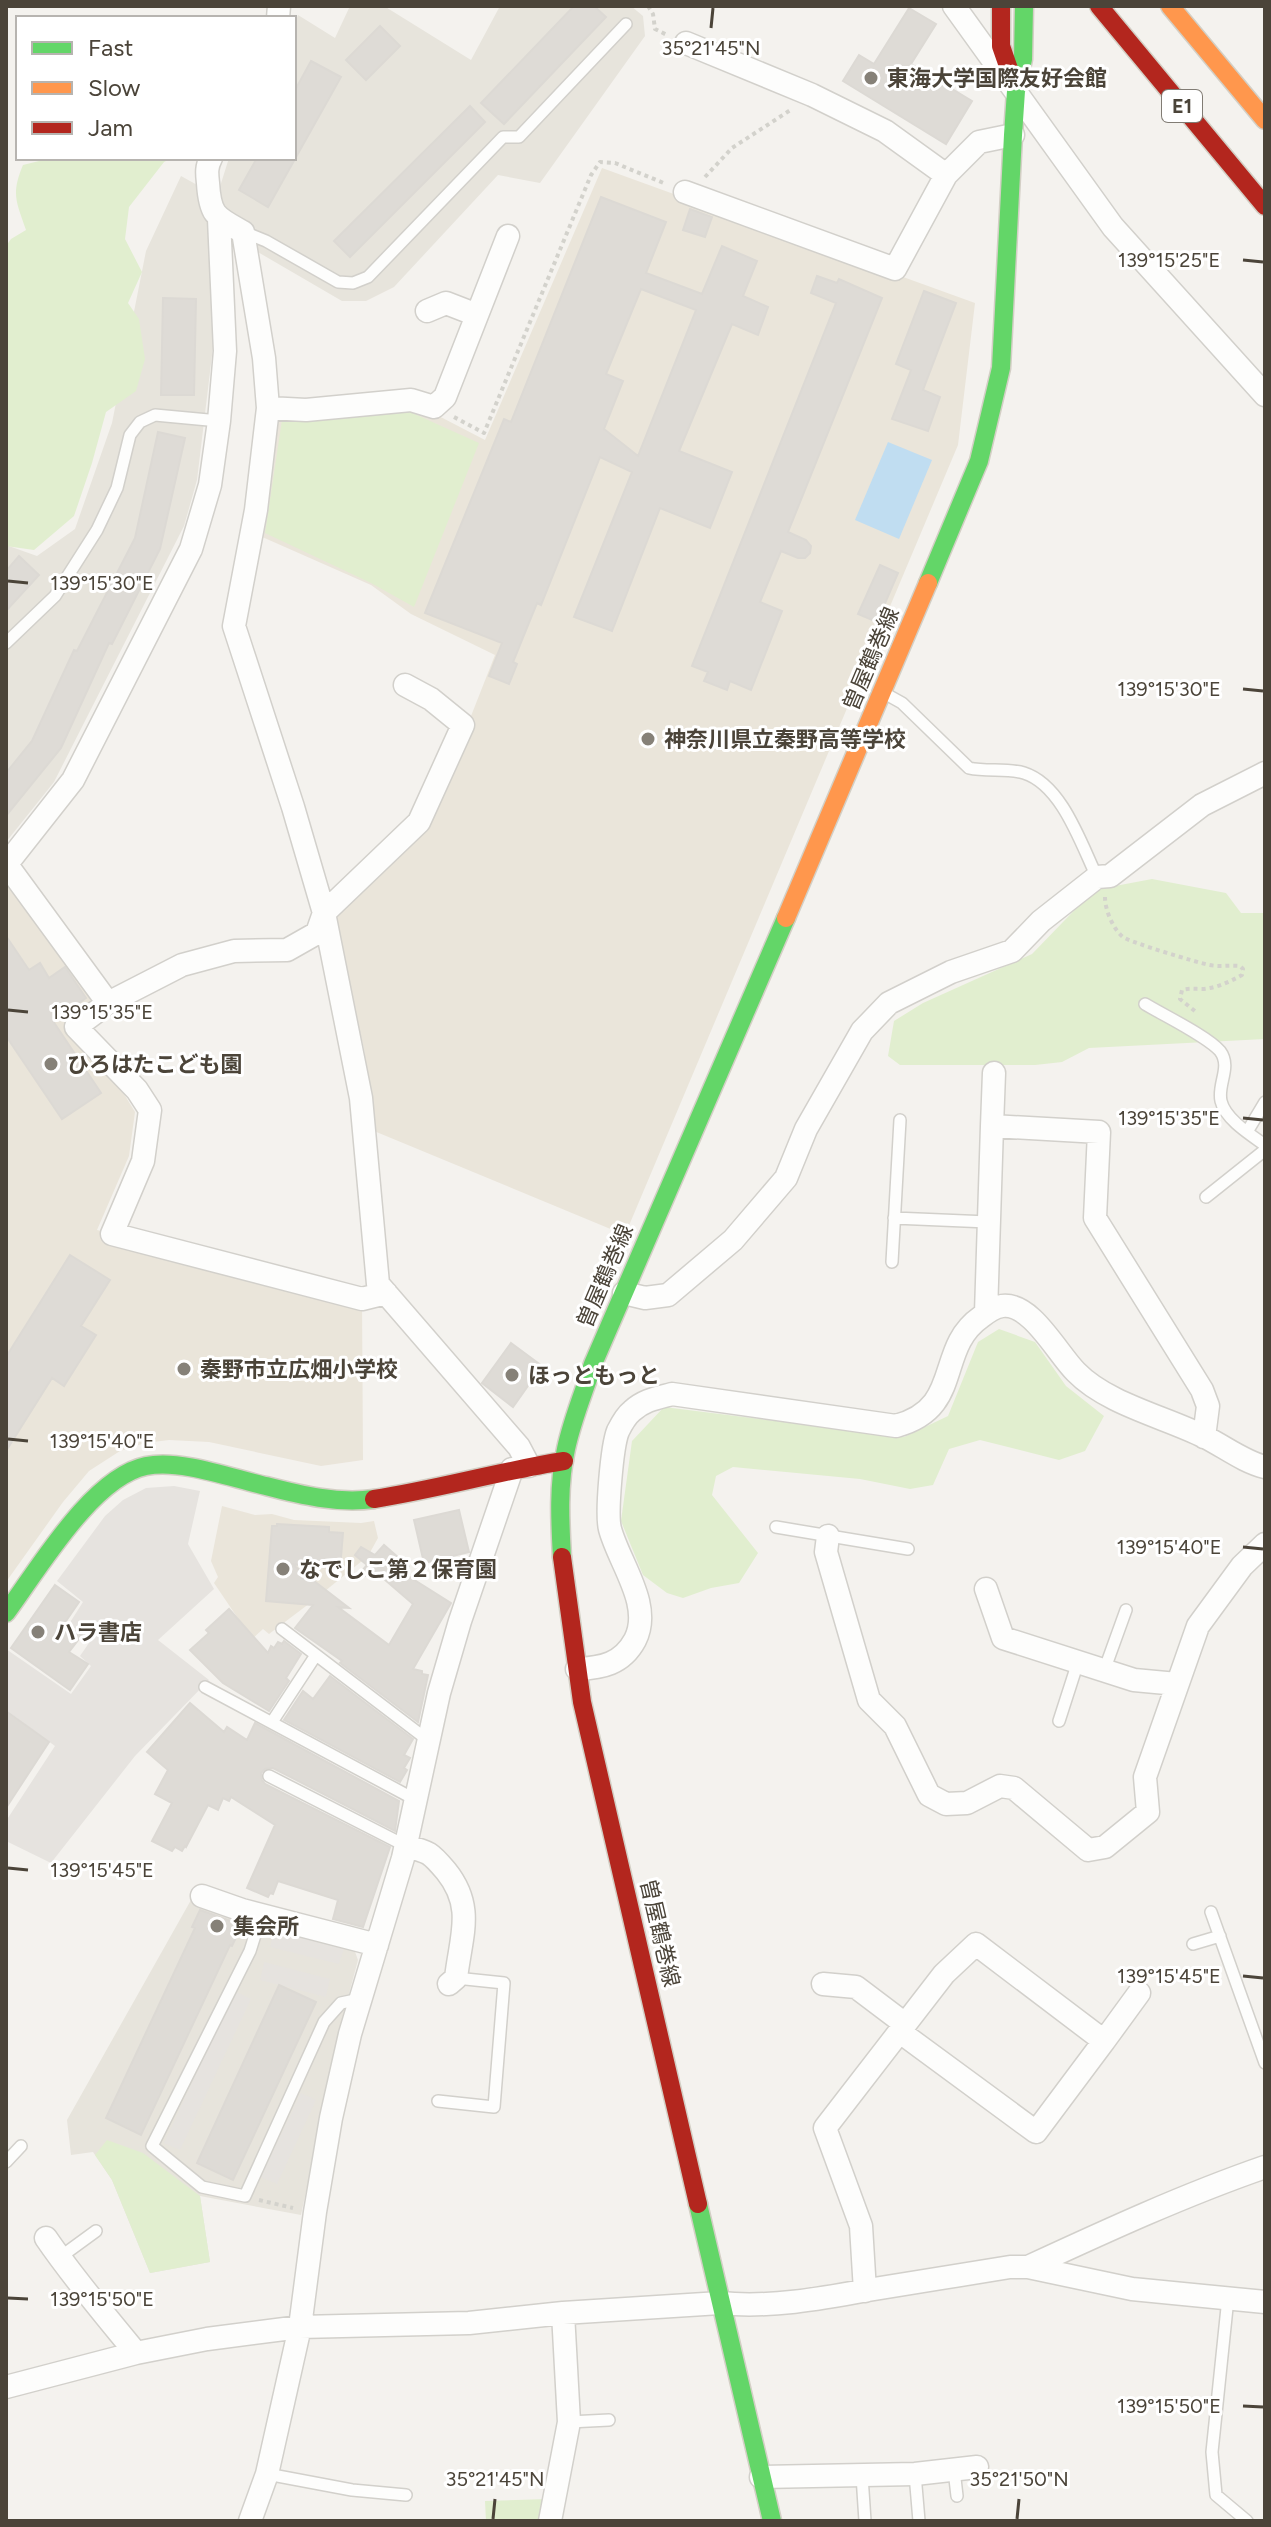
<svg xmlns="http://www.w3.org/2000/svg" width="1271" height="2527" viewBox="0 0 1271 2527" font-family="Figtree,'Noto Sans JP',sans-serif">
<rect width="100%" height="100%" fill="#f4f2ee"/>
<path fill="#e7e4dc" d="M350,6H384L471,60L500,6H631L643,16L645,36L540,183L498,175L394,287L366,301H342L208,223L213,347L197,480L184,526L54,782L6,842V545L37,556L75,529L112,423L146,251L181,176L217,196L229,158H294V27L298,15L335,38Z
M191,1900L243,1920L354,1949L358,1960L342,2020L301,2215L200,2196L210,2262L150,2273L112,2180L93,2152L71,2155L67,2120Z"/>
<path fill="#eae5da" d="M602,168L975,303L958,445L625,1235L374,1131L364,1049L333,916L429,823L495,655L411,614L371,585L260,536L277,418L409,407L433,413L485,440Z
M6,888H10L96,1002L65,1024L68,1034L124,1094L135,1112L129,1156L97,1230L362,1299L363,1460L321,1466L209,1442L169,1440L145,1443L120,1451L89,1471L63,1502L6,1582Z
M222,1506L255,1515L272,1514L294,1520L361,1523L374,1521L378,1538L368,1556L314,1600L269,1634L263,1629L252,1639L214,1583L218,1577L211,1561Z"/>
<path fill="#e1eecf" d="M40,158H172L164,162L129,207L125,239L142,272L128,303L139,319L145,359L136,391L106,412L92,463L74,516L34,550L6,546V246L11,239L26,230C16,201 11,194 23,165L39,161Z
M408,411L479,443L414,607L371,583L265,533L282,420Z
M1152,879L1226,893L1241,913H1265V1039L1089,1048L1062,1062L1035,1065H900L888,1056L894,1021L923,1003L1032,954L1094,890Z
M999,1329L1035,1342L1066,1386L1104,1416L1085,1451L1059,1460L980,1440L949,1449L933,1485L910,1489L860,1479L733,1467L716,1476L712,1495L758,1553L739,1583L711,1588L683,1598L667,1593L643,1575L621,1521L632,1441L664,1407L904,1437L948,1416L978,1342Z
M107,2140L143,2153L200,2196L210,2262L150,2273L112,2180L95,2155Z
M547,2499L541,2521H486L485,2501Z"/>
<path fill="#e6e3df" d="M174,1486L200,1491L188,1544L214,1589L158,1640L209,1680L135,1756L51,1863L6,1841V1821L55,1746L6,1710V1649L71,1694L91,1666L80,1656L91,1640L69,1624L83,1602L57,1581L105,1516L123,1500L146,1488Z
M274,1929L344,1948L339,1964L270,1947Z
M264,1962L330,1979L326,1997L260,1980Z
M235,1991L251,1999L180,2150L164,2143Z
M301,2093L316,2100L277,2184L261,2177Z"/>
<path fill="#c0ddf1" d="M888,442L932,460L899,539L855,520Z"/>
<path fill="#dedbd6" stroke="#dcd9d4" stroke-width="2" fill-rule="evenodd" d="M574,6H594L606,17L504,124L481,103Z
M909,8L936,24L911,64L972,101L946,144L843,81L859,55L874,64Z
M380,26L400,46L366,80L346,60Z
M311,61L341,77L268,207L239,190L257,158H294V92Z
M470,106L485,122L350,257L334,241Z
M601,197L666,222L646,273L702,294L722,246L757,261L743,296L768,307L758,335L732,324L679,451L732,472L710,528L660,508L612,631L574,617L632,472L600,457L541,605L537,603L513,662L517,664L509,684L489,676L502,643L425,613L504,419L511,422ZM641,289L696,310L638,456L604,429L623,381L606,374Z
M690,209L712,217L705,237L683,230Z
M817,276L837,283L839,279L882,298L788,532L806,540L811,546L810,553L805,558H798L781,551L760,602L782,611L751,690L730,681L727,690L704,681L708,672L692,666L836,303L811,293Z
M924,291L956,303L923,390L940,397L928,431L892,419L911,370L896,364Z
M163,298L196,299L194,395H161Z
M158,432L185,438L160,549L112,644L109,643L61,748L6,816V773L32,741L74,650L77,651L135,538Z
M19,556L39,575L6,611V571Z
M880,565L898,573L877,622L858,614Z
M6,936L29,970L40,963L49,978L65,967L86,998L53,1021L101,1093L62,1119L6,1036Z
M70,1255L110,1280L81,1326L96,1335L64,1386L52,1378L6,1451V1357Z
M511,1343L542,1366L513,1407L482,1383Z
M459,1510L469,1552L424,1563L414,1520Z
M277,1524L329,1527V1532L343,1533L340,1569L292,1564L349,1608L338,1607L389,1645L413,1604L377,1573L356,1578L367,1565L355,1555L361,1547L375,1555L384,1545L408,1566L397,1569L451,1603L413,1669L422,1671V1674L428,1675L418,1722L340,1663L342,1661L295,1628L313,1605L266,1601L272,1526H277Z
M55,1585L79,1602L64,1624L82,1635L69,1652L88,1664L70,1690L11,1648Z
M229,1609L268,1653L271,1646L274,1648L278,1642L282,1644L284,1641L301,1654L286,1678L289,1681L269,1711L223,1683L190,1650L209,1633L206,1630Z
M330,1676L413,1739L404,1755L410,1758L404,1768L407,1770L400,1782L284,1720L303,1691L313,1699Z
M190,1703L224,1732L227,1727L247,1740L255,1723L399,1801L395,1831L273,1768L265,1769L261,1773L262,1780L265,1784L390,1847L363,1927L333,1919L338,1900L278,1881L273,1894L270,1893L268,1897L247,1888L275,1825L231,1797L229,1801L223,1798L218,1810L208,1805L186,1847L185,1846L182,1851L175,1847L172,1851L152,1841L172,1803L155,1794L168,1770L147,1752Z
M6,1711L49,1742L6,1808Z
M200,1910L242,1925L232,1946L230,1945L141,2135L106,2118L195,1928L192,1927Z
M279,1985L316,2002L233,2180L197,2163Z"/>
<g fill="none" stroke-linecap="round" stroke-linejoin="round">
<g stroke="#d2d0cb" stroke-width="14">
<path id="lane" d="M244,232L266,241L338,282L353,283L368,277L503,137H519L626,24
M6,643L55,596L97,530L117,488L130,435L140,422L155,415L219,421
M884,693L902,703L969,768C986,772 1007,768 1024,773C1062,785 1081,844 1097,877
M1145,1004C1163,1015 1207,1036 1220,1051C1232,1067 1217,1084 1221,1101C1225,1119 1251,1135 1265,1145
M1247,1132L1265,1102
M1206,1197L1265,1150
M894,1218L988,1222
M892,1262L900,1120
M776,1527L908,1549
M282,1629L429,1741
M1104,1671L1126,1610
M205,1687L416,1800
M1059,1721L1078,1662
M272,1722L316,1655
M269,1776L406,1846
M1211,1912L1265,2063
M261,1916L250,1951L152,2146L202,2187L245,2196L324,2022L341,2003L360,1999
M1193,1944L1220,1936
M438,2101L494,2107L504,1983L456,1978
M6,2162L21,2146
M59,2258L96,2231
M1228,2298L1212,2452L1216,2495L1247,2521
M569,2422L609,2420
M954,2470L957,2496
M267,2474L352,2490L406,2495
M915,2474L919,2521
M862,2476L865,2521"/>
</g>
<g stroke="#d2d0cb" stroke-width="25">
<path id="street" d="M954,6L1113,227L1265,395
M278,18L279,6
M686,43L812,95L885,131L946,175
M211,158C206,167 207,174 208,183C210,216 216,217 243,232L264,358L268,408L256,510L234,626L293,807L324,913L361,1098L378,1284L519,1447L529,1466
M685,192L895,269L946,175L979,142L1013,135
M427,311L446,303L477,315
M268,408L306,410L411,400L434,407L445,397L508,236
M6,865L73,780L191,549L210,485L219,421L225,351L219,219
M7,865L108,1003
M992,1126L994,1073
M386,1293L362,1299L112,1234L143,1161L150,1110L137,1090L76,1027L108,1003L182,965L234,951L287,950L317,933L324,913L419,822L463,725L431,699L405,685
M624,1293L645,1298L668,1295L733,1240L786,1178L806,1129L862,1031L889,1003L951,972L1012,951L1041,921L1097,877L1110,876L1202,805L1265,773
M986,1313L992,1126L1099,1132L1095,1218L1202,1390L1208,1406L1204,1437
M828,1536L826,1552L869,1700L895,1726L929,1795L946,1804L967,1803L1000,1786L1014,1788L1088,1850L1105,1847L1148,1812L1145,1777L1198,1626L1242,1566L1265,1544
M986,1589L1003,1638L1134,1680L1177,1684
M577,1669C602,1668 622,1664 635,1640C653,1605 619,1563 610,1529C606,1514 612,1446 618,1431C621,1425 627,1415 632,1411C644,1400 657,1398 672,1394L896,1426C964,1408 935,1349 981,1317C986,1313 995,1307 1002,1306C1031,1302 1057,1353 1076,1372C1107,1404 1165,1417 1205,1437C1225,1447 1244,1462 1265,1467
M406,1846C429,1852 430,1852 446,1871C475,1907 461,1935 456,1978L449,1984
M202,1896L242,1910L377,1945
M823,1984L856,1987L905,2024
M1104,2041L1139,1993
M46,2238C74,2279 105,2315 136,2353
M1028,2267C1106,2231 1184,2195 1265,2167
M865,2291L861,2226L825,2128L944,1974L976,1944L1104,2041L1036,2132L900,2032
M6,2387L136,2353L207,2339L300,2327L469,2323L563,2313L720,2303C770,2308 819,2299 868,2290C915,2282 963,2275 1010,2267H1028L1132,2289L1265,2302
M761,2477L915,2474L977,2467
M250,2521L267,2474L300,2327L315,2212L331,2118L350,2034L403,1858L439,1693L460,1621L512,1469
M550,2521L569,2422L563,2313"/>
</g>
<g stroke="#d3cfc5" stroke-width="21">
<path id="fast" d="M928,583L979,461L1001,368L1013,135L1016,91L1023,59L1024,6
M562,1557C560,1522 558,1484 566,1449C572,1420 584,1392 593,1364L786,918
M6,1613C38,1570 92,1477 146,1466C181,1459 231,1478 266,1486C301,1495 337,1504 374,1499
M698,2204L772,2521"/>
</g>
<g stroke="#d3cfc5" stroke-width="21">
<path id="slow" d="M1170,6L1265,120
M786,918L928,583"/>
</g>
<g stroke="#d3cfc5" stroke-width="21">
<path id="jam" d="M1001,6V46L1009,69
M1099,6L1265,206
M374,1499C438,1489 500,1471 564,1461
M562,1557L582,1702L698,2204"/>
</g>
<path stroke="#d3d2cc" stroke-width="4" stroke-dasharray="4 4" stroke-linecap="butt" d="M648,6L653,14L655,29L667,35
M705,177L732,148L792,109
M454,417L484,433L591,175L600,162L615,163L666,184
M1105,897C1105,910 1113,929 1123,937C1132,943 1196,962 1209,965C1220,967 1229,965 1240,966L1243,969L1242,975C1229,982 1217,988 1202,989C1195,989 1189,988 1182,990L1180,999L1196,1012
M259,2200L293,2208"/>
<use href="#lane" stroke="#fdfdfc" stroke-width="11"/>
<use href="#street" stroke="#fdfdfc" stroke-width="22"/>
<use href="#fast" stroke="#63d668" stroke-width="18"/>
<use href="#slow" stroke="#ff974d" stroke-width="18"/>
<use href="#jam" stroke="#b3261e" stroke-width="18"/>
</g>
<path fill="none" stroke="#4b4439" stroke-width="3" d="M711,28L713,8M1243,260L1263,262M8,581L28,583M1243,689L1263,691M8,1010L28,1012M1243,1118L1263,1120M8,1439L28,1441M1243,1547L1263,1549M8,1868L28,1870M1243,1976L1263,1978M8,2298L28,2299M1243,2406L1263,2407M493,2519L495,2499M1017,2519L1019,2499"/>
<g fill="#868178" stroke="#fff" stroke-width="3">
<circle cx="871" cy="78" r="8"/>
<circle cx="648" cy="739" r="8"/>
<circle cx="51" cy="1064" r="8"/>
<circle cx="184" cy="1369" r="8"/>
<circle cx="512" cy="1375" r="8"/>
<circle cx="283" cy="1569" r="8"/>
<circle cx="38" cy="1632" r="8"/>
<circle cx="217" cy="1926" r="8"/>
</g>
<g text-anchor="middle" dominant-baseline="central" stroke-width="6" stroke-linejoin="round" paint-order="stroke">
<rect fill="#fff" stroke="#817c74" stroke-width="2" x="1162" y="90" width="40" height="32" rx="6"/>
<g font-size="20" font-weight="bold" fill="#4b4439">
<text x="1182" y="106">E1</text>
</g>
<g font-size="22" font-weight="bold" fill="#4b4439" stroke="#fff" text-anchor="start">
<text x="887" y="78">東海大学国際友好会館</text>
<text x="664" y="739">神奈川県立秦野高等学校</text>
<text x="67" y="1064">ひろはたこども園</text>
<text x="200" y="1369">秦野市立広畑小学校</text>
<text x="528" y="1375">ほっともっと</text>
<text x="299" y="1569">なでしこ第２保育園</text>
<text x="54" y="1632">ハラ書店</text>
<text x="233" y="1926">集会所</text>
</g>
<g font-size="22" fill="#4b4439" stroke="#fff">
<text transform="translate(871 659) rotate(-67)">曽屋鶴巻線</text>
<text transform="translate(605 1276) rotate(-67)">曽屋鶴巻線</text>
<text transform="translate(660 1933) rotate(77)">曽屋鶴巻線</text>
</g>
</g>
<g font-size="20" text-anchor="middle" fill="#4b4439" stroke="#fff" stroke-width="6" stroke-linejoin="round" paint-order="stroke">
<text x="711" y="55">35°21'45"N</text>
<text x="1169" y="267">139°15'25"E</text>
<text x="102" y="590">139°15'30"E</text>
<text x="1169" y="696">139°15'30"E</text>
<text x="102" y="1019">139°15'35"E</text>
<text x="1169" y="1125">139°15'35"E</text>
<text x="102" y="1448">139°15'40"E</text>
<text x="1169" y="1554">139°15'40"E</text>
<text x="102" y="1877">139°15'45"E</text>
<text x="1169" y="1983">139°15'45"E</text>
<text x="102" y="2306">139°15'50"E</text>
<text x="1169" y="2413">139°15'50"E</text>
<text x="495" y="2486">35°21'45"N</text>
<text x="1019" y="2486">35°21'50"N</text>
</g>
<rect width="1271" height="2527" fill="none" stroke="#4b4439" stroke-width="16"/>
<rect x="16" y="16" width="280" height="144" fill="#ffffff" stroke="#b7b4b0" stroke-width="2"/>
<rect x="32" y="42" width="40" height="12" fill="#63d668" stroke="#b7b4b0" stroke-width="2"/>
<text x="88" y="56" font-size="24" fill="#4b4439">Fast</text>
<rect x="32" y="82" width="40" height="12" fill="#ff974d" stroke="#b7b4b0" stroke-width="2"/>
<text x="88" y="96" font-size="24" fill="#4b4439">Slow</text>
<rect x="32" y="122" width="40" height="12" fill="#b3261e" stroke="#b7b4b0" stroke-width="2"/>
<text x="88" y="136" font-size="24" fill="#4b4439">Jam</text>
</svg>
